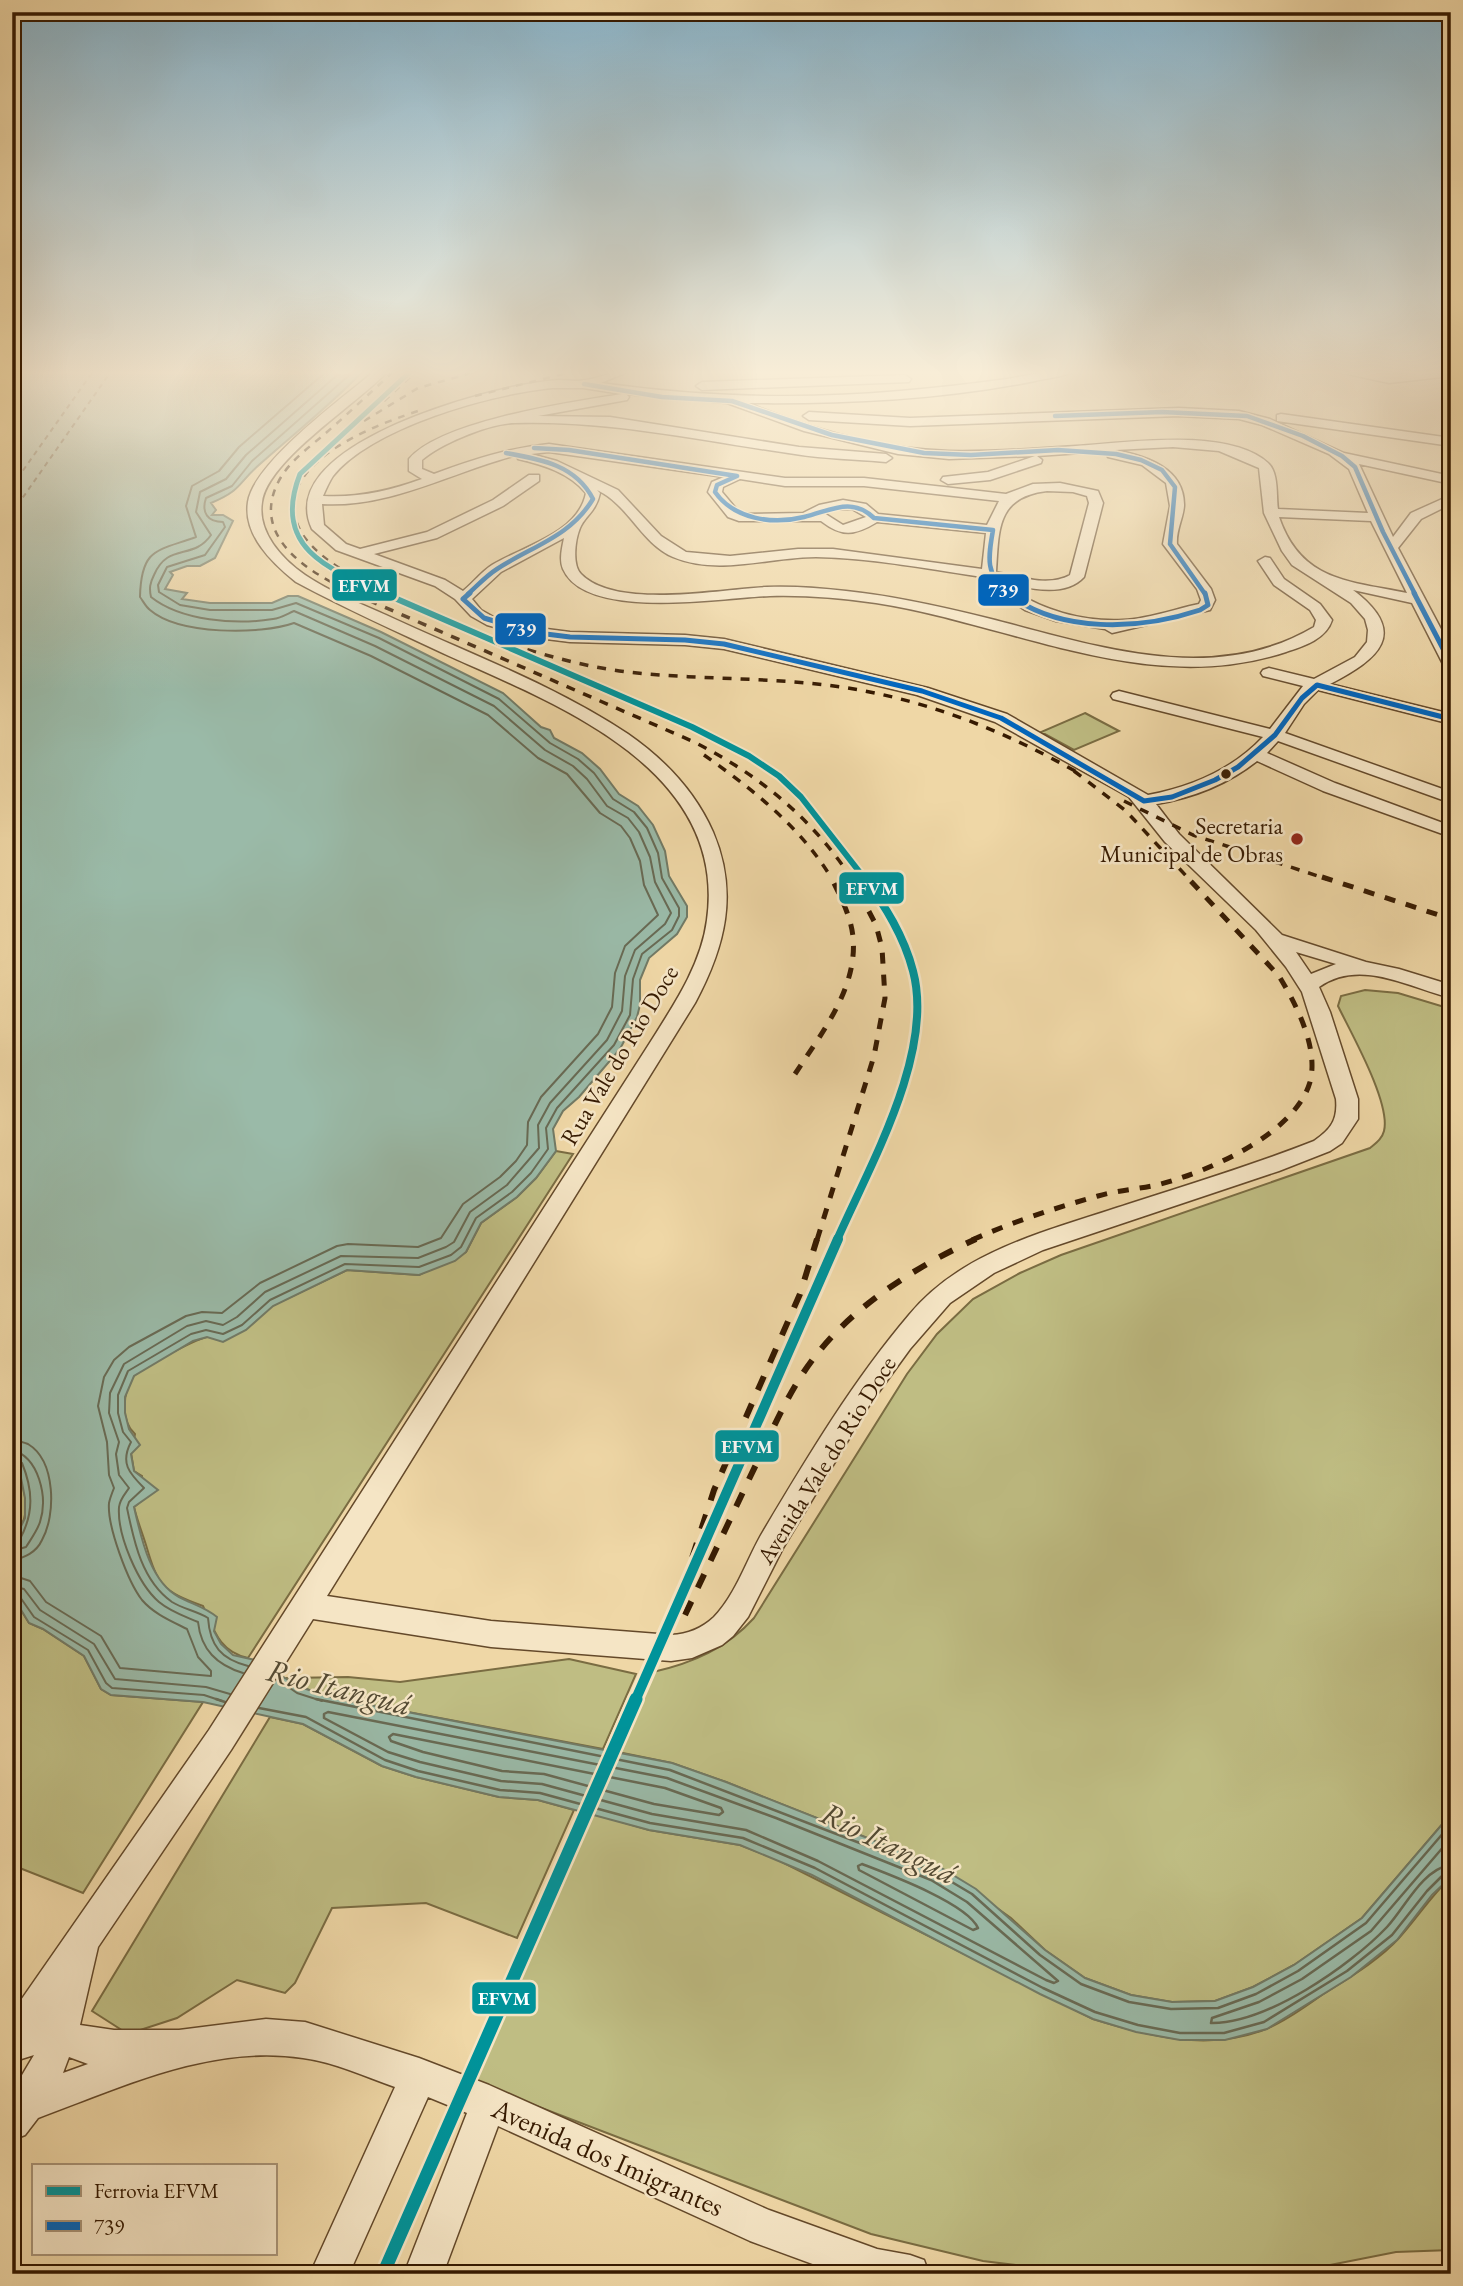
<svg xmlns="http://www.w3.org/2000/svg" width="1463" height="2286" viewBox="0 0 1463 2286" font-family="'EB Garamond',serif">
<rect width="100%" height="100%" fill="#efd7a6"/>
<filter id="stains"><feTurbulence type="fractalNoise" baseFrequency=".00286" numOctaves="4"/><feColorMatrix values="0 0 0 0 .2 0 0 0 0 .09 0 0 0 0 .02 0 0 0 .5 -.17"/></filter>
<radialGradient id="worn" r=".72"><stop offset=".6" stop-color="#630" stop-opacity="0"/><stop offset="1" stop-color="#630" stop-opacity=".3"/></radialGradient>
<path fill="#bfbd83" stroke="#7a6c42" stroke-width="2" d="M1085,713L1119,731L1074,750L1041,732Z
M1365,990L1398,993L1451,1009V1814L1362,1918L1294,1965L1253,1987L1215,2001L1172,2002L1131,1995L1085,1978L1045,1950L1011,1918L938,1866L726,1782L672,1763L618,1752L653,1672C693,1663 727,1648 754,1618L907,1374L937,1334L973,1299L1020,1273L1061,1255L1370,1148C1376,1143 1382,1139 1384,1131C1391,1103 1351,1033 1338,1006L1341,996Z
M556,1151L573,1154L248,1658C220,1652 214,1631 203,1606C162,1591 158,1586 146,1545C142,1532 137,1520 134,1507L141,1501L142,1476L134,1471L131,1453L135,1434C120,1421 123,1392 133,1377C140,1368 194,1340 207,1337L347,1270L419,1275L466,1252L481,1223L517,1197L536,1178Z
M12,1459C20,1476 30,1500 24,1519C21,1528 14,1535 12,1545Z
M12,1595L29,1623L43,1629L84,1656L101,1689L111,1695L203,1702L83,1893L12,1865Z
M569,1659L636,1674L603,1749L334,1698L300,1687L288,1678L348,1677L400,1682Z
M270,1717L303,1724L382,1766L416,1777L499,1797L538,1800L574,1810L517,1938L426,1903L332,1908L295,1983L285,1993L237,1980L177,2018L128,2034L92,2011Z
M591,1813L649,1830L740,1845L776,1859L1093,2019C1148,2036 1209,2052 1266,2029C1287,2021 1307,2005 1325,1993C1350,1977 1379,1960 1399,1938C1417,1918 1431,1896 1451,1877V2250L1396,2252L1325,2266L1248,2274H1087L983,2261L871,2234L471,2081Z"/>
<path fill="#9abaa8" stroke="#727a65" stroke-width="2" d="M12,370H364C332,404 295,433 260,464C237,484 242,490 211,503L216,510L212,515H223L233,521L215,558L200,566H187L170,572L173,575L165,589L187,593L182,599L210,603H272L288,596H298L381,632L503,693L541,727L550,730L554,738L582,753L600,769L619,794L638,806L653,825L665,851L669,876L687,906V917L677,934L649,958L640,980V1005L637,1017L620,1049L579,1097L563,1111L553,1129L556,1151L536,1178L517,1197L481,1223L466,1252L455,1261L419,1275L347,1270L273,1306L246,1330L223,1342L207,1337L193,1341L134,1376L125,1397V1413L129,1429L140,1445L131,1454L134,1471L158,1490L134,1507C141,1537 150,1582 179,1597C192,1604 205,1607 217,1617L214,1631L221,1644L233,1655L255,1660L300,1687L334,1698L672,1763L726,1782L938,1866L976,1889L1045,1950L1085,1978L1131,1995L1172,2002L1215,2001L1253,1987L1294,1965L1362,1918L1451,1814V1877L1432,1895L1397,1940L1351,1977L1267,2029L1225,2040H1180L1136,2032L1093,2019L1040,1994L812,1875L740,1845L649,1830L538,1800L499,1797L416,1777L382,1766L303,1724L203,1702L111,1695L101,1689L84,1656L43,1629L29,1623L12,1595V1545L25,1518V1498L21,1478L12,1459Z"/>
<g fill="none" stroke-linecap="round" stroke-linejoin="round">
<path stroke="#686a54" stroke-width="2" d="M12,1439C17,1441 23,1442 28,1444C56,1461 56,1515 42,1540C36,1553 25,1557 12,1561
M12,1450C39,1457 48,1497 40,1522C37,1531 31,1539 26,1547L12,1551
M12,1459L22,1463C33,1490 34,1513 20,1539L12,1542
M12,1575L30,1581L46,1602L101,1636L120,1668L211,1676V1671L198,1657L187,1629C171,1621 154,1614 142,1600C128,1582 107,1526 109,1503C110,1498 112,1493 114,1488L109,1475L107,1442L98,1406L104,1377L114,1360L129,1347L186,1316L202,1312L222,1313L260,1283L337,1246L348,1244L418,1247L441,1238L463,1204L500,1177L516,1161L527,1145L528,1122L541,1097L598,1034L612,1007L615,973L625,946L658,915L644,885L640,861L630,838L621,826L600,813L567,774L538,758L488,715L371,656L294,623C260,635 179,635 150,610C146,607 143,601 140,597C141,547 158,551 196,537L186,506L192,486L219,471L239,447L328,370
M12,1586L24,1589L40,1610L94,1644L115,1679L206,1687L230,1694
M12,1595L20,1597L34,1617L88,1650L106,1683L112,1688L204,1695L222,1701
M248,1666C221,1659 210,1646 208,1618C197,1611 183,1609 172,1602C142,1581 134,1542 127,1508L129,1502L144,1488C129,1473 120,1463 131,1442L123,1432L118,1413V1395L128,1371L191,1334L206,1330L223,1334L242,1325L270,1300L345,1264L419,1267L451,1255L461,1247L476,1218L512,1192L531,1173L548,1149L546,1128L557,1108L614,1045L630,1015L633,979L642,954L672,930L679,916V908L662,878L658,853L647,828L634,812L613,799L594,773L578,759L550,743L499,699L379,638L296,603L272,610H210L180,605L159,592L158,585L167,567L205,555L225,527L223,522C208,522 201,513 206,498L232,486L252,461L355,370
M243,1673C217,1665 201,1650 198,1622C184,1616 171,1612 159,1602C138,1584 117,1535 119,1507C120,1499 125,1494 129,1488L119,1475L116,1454L119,1442L109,1413L110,1393L124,1364L187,1326L206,1321L223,1325L237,1317L265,1292L341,1256L418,1258L446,1247L454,1242L470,1212L507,1185L539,1148L538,1125L550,1103L607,1040L622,1011L625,976L635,950L665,924L671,913L655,882L650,857L639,832L628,818L607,806L587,779L573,766L545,750L494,706L375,646L294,611C287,614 281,618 273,619C236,625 181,621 151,597C149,588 150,583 154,575C168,542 193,561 211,535L196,512L200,492L226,479L246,455L343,370
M277,1679L297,1693L322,1701"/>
<path stroke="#686a54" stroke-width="2.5" d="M216,1699L225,1702
M316,1699L670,1770L935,1872L972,1894L1040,1955L1081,1984L1129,2002L1171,2009L1218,2008L1256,1994L1298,1971L1366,1923L1451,1824
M259,1708L306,1717L385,1760L418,1771L500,1790L540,1793L650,1823L743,1838L815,1868L1043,1988L1095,2012L1138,2025L1180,2033H1224L1264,2022L1347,1971L1392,1935L1427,1891L1444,1874L1451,1873
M328,1712L667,1778L776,1818L931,1880L967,1902L1058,1981L1054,1983L1046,1980L818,1861L746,1830L652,1814L542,1784L501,1781L420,1762L388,1752L324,1718V1714Z
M393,1734L665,1788L721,1808L723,1812L719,1815L654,1804L544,1774L502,1771L423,1752L391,1741L389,1737Z
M1451,1838L1371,1931L1302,1979L1259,2002L1212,2018L1211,2023C1266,2024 1350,1966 1387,1927C1407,1905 1420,1872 1451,1864
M862,1864C888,1874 967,1903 978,1928L973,1930L859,1870L858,1866Z"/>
<path stroke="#544a33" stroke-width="2" stroke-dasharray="5 4.5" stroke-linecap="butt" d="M12,486L94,370
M12,513L112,370"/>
<g stroke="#64492a" stroke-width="3">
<path id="minor" d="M376,370H389C359,403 268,459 262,502C257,532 282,559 305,575C330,592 359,603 386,615C467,653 553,684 628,734C664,759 695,791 713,832C739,893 725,947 695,1003L327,1596L491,1621L671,1635C688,1634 701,1629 714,1617C737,1593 747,1558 764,1530C808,1456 853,1381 909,1315C960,1253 1040,1233 1113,1209C1180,1187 1248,1167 1314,1141C1331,1129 1338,1120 1336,1099L1302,992L1286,967L1256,930L1165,842L1129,797L995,722L917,695L724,649L685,645L570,642L530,637L487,625L471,616L455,599L435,586L336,550L312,529C275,450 460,398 512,387C527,384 543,381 559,380C568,380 577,382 585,380C603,378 612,370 632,370L601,383C700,397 800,400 900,391C936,388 971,384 1007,379C1030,375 1052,370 1076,370C1066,377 1047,378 1035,381C941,400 844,404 748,403C810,429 881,449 949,451C991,452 1034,449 1076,446C1126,443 1228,427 1268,463C1279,473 1276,496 1278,509L1368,513L1349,469L1329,454L1262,425L1239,419L1179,416L910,426L809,420L803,416L809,412L910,418L1179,408L1239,411L1270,419L1344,453L1451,476V484L1359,464L1393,537L1411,513L1451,495V504L1421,519L1398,548L1451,648V669L1443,664L1412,603L1353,590C1410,633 1379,659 1330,684L1451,714V724L1318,690L1304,704L1285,733L1451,792V803L1278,741L1267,753L1335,783L1451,826V837L1323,791L1257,761C1228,784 1192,798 1156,804L1179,834L1282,935L1366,962L1399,969L1451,985V998C1408,987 1360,958 1319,987L1330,1012L1358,1099V1119L1342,1143L1330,1151L1279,1171L1043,1250L994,1273L950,1303L910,1349L870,1404L783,1548L748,1617L733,1636L722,1645L692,1658L671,1661L491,1647L313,1619L231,1750L98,1947L80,2025L114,2030H179L266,2019L305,2022L419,2058L489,2085L769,2210L877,2249L910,2255L924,2260L929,2274H840L750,2241L498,2126L443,2274H404L467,2113L428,2097L349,2274H310L395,2087C366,2077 334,2062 303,2058C211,2044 122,2087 38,2118L25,2135L12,2140V2092L34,2055L12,2062V2013L209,1730L646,1049C671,1009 701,967 707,920C728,770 559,705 449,656C398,632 346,609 296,582C272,563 243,535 248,502C254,462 344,397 376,370ZM552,388H583L622,394C571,402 441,421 409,459V471L422,479C389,491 358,498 323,496C326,489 329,482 333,476C373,427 491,394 552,388ZM626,394L727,403L804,431L898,454L949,459L1035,456L988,472L943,477L941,480L948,484L990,480L1041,463L1042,460L1037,456L1110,451L1107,454L1108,457L1142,465L1166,483L1170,506L1163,544L1197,589L1201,600L1199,604C1175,609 1148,619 1123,620C1082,622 1041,610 1008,587L1004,583C1028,588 1065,598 1084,577L1103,503L1098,491L1060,483L1033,484L1006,494L864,478H785L549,444C508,448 472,460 434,474L422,469V460C440,444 490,423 515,423C610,420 702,441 795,454C825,459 856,459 886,462L892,458L886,454L799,447L610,417L538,416L627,400L629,397ZM1173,447L1219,451L1259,468L1264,513L1282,551L1292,565L1351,603L1365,619L1368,630L1367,642L1355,657L1314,679L1269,668L1263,670L1261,673L1263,676L1303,686L1270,729L1119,691L1113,693L1111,696L1113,699L1263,737C1233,769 1191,787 1148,795L1007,714L928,688L724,639L685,635L570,632L531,627L497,619L481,610L472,599L501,572L564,538C562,548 559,560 563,569C586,622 725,597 770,596C805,595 841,598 876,603C1012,624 1148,698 1286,652C1304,646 1326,639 1332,620L1320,604L1284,579L1270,558L1265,557L1258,561L1274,585L1310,610L1316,620L1314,627C1213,687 1096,646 991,619C943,607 895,596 846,591C820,588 793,586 767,587C721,589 616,610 581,574C572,565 575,540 580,528C585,516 596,512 600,493L597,490C629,505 641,543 673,557C718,576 769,557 816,557C869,558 923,568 976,576L986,579L998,593L1025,610L1056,621L1105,629L1112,633L1210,610L1215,600L1211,589L1177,544C1176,530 1183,519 1184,506C1185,468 1146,456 1115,450ZM549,452L724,477L712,482L708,492L728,517L739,521H821C842,537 854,536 877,522L986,533L982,569L833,549H798L730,556L686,552L661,536L618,490L557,461L531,454ZM517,455L518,459C544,465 569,473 586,493C578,534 523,546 492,565C481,572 473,583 463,591L445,580L374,554L437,538L503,506L539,481V475H529L493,500L427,532L360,549L346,544L324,525L322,504C391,508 451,472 517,455ZM740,479L785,486H864L999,501L987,525L878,514L866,504L843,500L819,505L803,513L745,514L738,511L722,492L723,487ZM1047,491L1073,492L1087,496L1089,503L1070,575C1049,587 1019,577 996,572C999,530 996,497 1047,491ZM834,509H852L866,517L843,525L824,513ZM1279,517L1371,521L1407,593C1350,581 1301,582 1279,517ZM1296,952L1336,964L1311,974ZM69,2057L88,2064L63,2073Z
M1329,370H1358L1389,375L1451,370V376L1389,383Z
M905,375L911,379L909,382L702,390L696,386L702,382Z
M1281,414L1451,438V446L1277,421V415Z"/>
</g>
<use href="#minor" fill="#f5e5c5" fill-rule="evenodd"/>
<path stroke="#361a01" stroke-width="2.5" stroke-dasharray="7 7" stroke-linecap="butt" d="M475,396L579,370
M384,401L418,370
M364,421L418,388L482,370
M356,594C310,574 246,536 281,477C292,459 311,446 327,432C350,412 372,391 395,370
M389,594C360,580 309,557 297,523C274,461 380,423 424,409"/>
<path stroke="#361a01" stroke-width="3.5" stroke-dasharray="9 9" stroke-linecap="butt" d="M352,593L692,741C758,774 811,817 852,879
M386,593L438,618
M459,627C514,646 570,665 628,672C707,681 787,676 865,691C943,706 1014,736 1082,775
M704,755C752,789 801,827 832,879
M1074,771L1126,811L1189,879
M1124,801L1193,835L1327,879"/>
<path stroke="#361a01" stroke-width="5" stroke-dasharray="11 11" stroke-linecap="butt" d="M1322,877L1451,919
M795,1074C821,1034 858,988 853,937C851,916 840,896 831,877
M817,1240L874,1056L885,998L882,948L876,925L851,877
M972,1240C1012,1222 1055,1208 1098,1196C1118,1190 1140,1189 1161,1184C1209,1171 1295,1134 1310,1082C1319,1048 1296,1004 1279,976L1187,877"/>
<path stroke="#361a01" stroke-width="6" stroke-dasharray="15 15" stroke-linecap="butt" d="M683,1586L714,1490L800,1294L817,1239
M685,1615C707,1568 729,1522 751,1475C771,1434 788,1390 817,1354C856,1304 919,1265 976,1239"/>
<g stroke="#f5e5c5" stroke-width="7">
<path id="bus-1-far1" d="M584,384L662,397L732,401L832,435L924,453L971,455L1058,450L1116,454L1141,460L1162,470L1175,487L1170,544L1205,594
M1055,416L1162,412L1247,416L1303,436L1342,456L1355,467L1383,532L1415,594
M534,448L569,450L737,476
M737,476L717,485L715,492C734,519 772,525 804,517C830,511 851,496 874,518L993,530C988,558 985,575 1009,594
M468,594C477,586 486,576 497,569C532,546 570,537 593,499C576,465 540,459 506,453"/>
</g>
<g stroke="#f5e5c5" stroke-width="9">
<path id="bus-1" d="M470,593L463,599L484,618L530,632L570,637L685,640L724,644L922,691L1001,718L1144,801L1172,797L1215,780L1238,767L1275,735L1302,698L1317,685L1451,719
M1007,593C1059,634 1140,630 1200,610L1208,605L1205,593
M1414,593L1451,664"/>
</g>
<use href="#bus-1-far1" stroke="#0065bd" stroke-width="4.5"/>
<use href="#bus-1" stroke="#0065bd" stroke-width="5"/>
<g stroke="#f5e5c5" stroke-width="8">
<path id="rail-1-far4" d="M387,594C329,570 271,548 300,474L412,370"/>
</g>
<g stroke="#f5e5c5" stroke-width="10">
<path id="rail-1-far3" d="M383,593L692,727L749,756L779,776L801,797L865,879"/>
</g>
<g stroke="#f5e5c5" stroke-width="13">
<path id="rail-1-far2" d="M837,1240C869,1167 935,1053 913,971C904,936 885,906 864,877"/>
</g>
<g stroke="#f5e5c5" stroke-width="16">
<path id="rail-1-far1" d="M635,1701L838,1239"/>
</g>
<g stroke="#f5e5c5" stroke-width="18">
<path id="rail-1" d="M383,2274L636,1699"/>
</g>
<use href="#rail-1-far4" stroke="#00939a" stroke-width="5"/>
<use href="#rail-1-far3" stroke="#00939a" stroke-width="6"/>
<use href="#rail-1-far2" stroke="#00939a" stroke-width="8"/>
<use href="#rail-1-far1" stroke="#00939a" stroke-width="10"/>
<use href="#rail-1" stroke="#00939a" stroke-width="13"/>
</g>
<linearGradient id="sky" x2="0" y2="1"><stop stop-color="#89b6ce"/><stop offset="0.54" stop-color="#f8edd7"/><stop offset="1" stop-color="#f8edd7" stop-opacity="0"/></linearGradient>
<rect width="1463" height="690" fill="url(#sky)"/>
<circle fill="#361a01" stroke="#f5e5c5" stroke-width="2.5" cx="1226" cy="774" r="6"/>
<circle fill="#8f2418" stroke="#f5e5c5" stroke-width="2.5" cx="1297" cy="839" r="7"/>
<g text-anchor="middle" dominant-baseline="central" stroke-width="5" stroke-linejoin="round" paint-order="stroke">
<g font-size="24" fill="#361a01" stroke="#f5e5c5" text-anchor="end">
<text x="1283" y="825">Secretaria<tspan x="1283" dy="28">Municipal de Obras</tspan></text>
</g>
<g font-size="24" fill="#361a01" stroke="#f5e5c5">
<text transform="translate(619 1055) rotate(-59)">Rua Vale do Rio Doce</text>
<text transform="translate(826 1460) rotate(-58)">Avenida Vale do Rio Doce</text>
</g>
<g font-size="28" fill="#361a01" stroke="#f5e5c5">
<text transform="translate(608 2157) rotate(24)">Avenida dos Imigrantes</text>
</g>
<g font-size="32" font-style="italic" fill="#544a33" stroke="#f5e5c5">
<text transform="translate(339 1687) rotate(14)">Rio Itanguá</text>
<text transform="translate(889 1843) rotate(26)">Rio Itanguá</text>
</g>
</g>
<g stroke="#f5e5c5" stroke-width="2.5">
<rect x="331" y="568" width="67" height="34" rx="7" fill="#00939a"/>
<rect x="977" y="573" width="53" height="34" rx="7" fill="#0065bd"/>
<rect x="494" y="612" width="53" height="34" rx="7" fill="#0065bd"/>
<rect x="838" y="871" width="67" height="34" rx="7" fill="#00939a"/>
<rect x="714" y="1429" width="66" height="34" rx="7" fill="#00939a"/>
<rect x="471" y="1981" width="66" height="34" rx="7" fill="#00939a"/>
</g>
<g font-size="19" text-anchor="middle" font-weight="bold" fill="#fff">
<text x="364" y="592">EFVM</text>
<text x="1003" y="597">739</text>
<text x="521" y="636">739</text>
<text x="872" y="895">EFVM</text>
<text x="747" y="1453">EFVM</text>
<text x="504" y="2005">EFVM</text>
</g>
<rect width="1463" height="2286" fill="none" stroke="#efd7a6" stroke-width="42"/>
<rect x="14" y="14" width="1435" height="2258" fill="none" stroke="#361a01" stroke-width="3.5"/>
<rect x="21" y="21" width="1421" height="2244" fill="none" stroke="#361a01" stroke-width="2"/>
<rect x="32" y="2164" width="245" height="91" fill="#f5e5c5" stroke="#a99477" stroke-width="2"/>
<rect x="46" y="2186" width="35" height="10" fill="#00939a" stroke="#a99477" stroke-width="2"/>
<text x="94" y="2198" font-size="21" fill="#361a01">Ferrovia EFVM</text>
<rect x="46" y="2221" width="35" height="10" fill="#0065bd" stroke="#a99477" stroke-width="2"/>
<text x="94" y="2234" font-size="21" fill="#361a01">739</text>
<rect width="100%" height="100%" filter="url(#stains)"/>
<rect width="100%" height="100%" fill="url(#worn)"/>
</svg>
